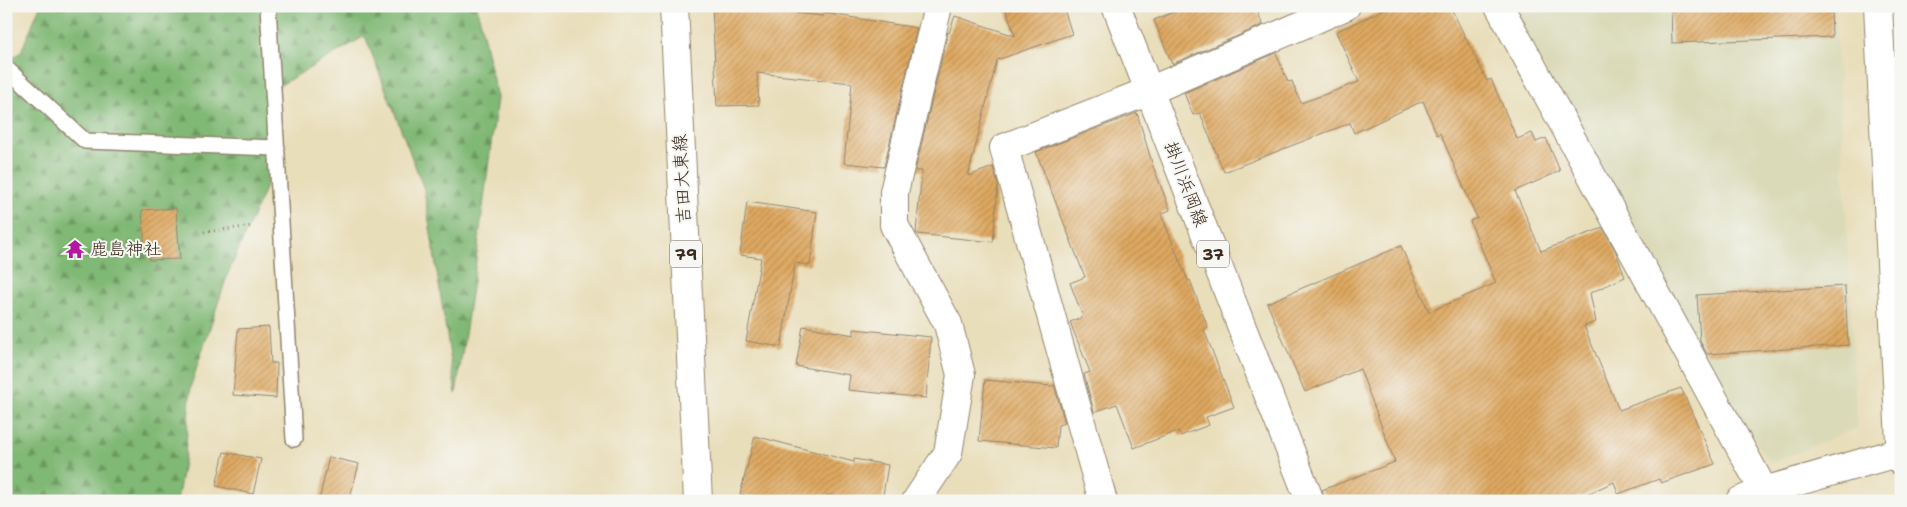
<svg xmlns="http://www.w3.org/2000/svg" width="1907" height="507" viewBox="0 0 1907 507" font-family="'Shantell Sans','Klee One',sans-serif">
<defs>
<pattern id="forest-firs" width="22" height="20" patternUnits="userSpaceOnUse" patternTransform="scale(1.25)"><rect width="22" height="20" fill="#80b874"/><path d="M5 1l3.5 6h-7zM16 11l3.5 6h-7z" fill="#6a965f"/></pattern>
<pattern id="building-hatch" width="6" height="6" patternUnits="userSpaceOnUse" patternTransform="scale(1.25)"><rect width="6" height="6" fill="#dfa961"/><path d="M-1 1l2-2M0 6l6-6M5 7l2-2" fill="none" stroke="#b68a4f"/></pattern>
</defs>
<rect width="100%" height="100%" fill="#f6f6f2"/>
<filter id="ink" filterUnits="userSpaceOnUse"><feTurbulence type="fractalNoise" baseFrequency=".02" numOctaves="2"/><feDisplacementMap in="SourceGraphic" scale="10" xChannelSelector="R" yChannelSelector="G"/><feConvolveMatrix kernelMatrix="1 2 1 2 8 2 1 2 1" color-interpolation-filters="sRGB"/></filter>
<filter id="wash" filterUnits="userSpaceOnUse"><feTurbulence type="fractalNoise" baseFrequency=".0096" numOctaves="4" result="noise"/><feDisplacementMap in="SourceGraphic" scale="20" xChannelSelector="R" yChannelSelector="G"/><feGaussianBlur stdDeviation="1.12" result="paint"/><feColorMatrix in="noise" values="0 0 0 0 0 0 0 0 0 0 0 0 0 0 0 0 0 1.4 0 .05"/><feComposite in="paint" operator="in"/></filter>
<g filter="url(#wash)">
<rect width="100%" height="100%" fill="#e9deba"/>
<path fill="#dadab9" d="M1509,6H1835L1857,428L1771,463L1741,424Z"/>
<path fill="url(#forest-firs)" stroke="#5e7149" d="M40,6H477L497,98L476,261L456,394L424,189L365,36L270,91L267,184L227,276L191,385L185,455L177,501H6V62L21,52Z"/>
<g id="blocks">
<path fill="url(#building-hatch)" d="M712,6H754V9L823,16L824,13L917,28L884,167L844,163L852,83L757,73L759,105L717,106Z
M1005,6H1063L1072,34L997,60L968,176L993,167L998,184L993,242L917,234L916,232L922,171H915L948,32L949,33L955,16L1015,36Z
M1188,6H1255L1263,25L1172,64L1154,20Z
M1391,6H1450L1487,81L1491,79L1517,139L1532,133L1536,142L1546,138L1560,171L1515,191L1541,251L1603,228L1616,252L1625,277L1590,293L1596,322L1584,326L1619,410L1681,388L1715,464L1661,483L1659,479L1618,494L1614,482L1571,501H1325L1322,490L1395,462L1360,369L1305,392L1267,303L1401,246L1429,312L1496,283L1470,221L1477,218L1440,133L1437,135L1423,101L1354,133L1350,123L1224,172L1200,113L1193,115L1184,93L1276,53L1288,82L1292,81L1301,103L1359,82L1336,32Z
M1671,6H1831L1832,37L1672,43Z
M1137,113L1153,166L1170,210L1161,214L1188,281L1190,280L1208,328L1204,330L1234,407L1206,417L1209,425L1180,436L1178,431L1134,448L1117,404L1094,412L1084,374L1090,372L1070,322L1083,317L1070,283L1085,277L1036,152Z
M747,202L817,212L810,265L795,263L781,347L746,341L761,258L740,255Z
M176,208L180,259L149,260V248H145L142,210Z
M1845,286L1848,345L1707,354L1700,341L1697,295Z
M803,326L854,335V329L931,337L926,398L848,390L850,375L796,366Z
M269,327L271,363H277L276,398L233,395L238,329Z
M985,380L1051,386L1054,385L1065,423L1058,425L1056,448L979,441Z
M755,436L854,462V459L888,465L882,501H858L827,495L826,501H768L740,494Z
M224,452L261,459L253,494L216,486Z
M329,457L359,464L349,501H319Z"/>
</g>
</g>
<g filter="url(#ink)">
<use href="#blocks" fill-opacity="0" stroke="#92846c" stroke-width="1"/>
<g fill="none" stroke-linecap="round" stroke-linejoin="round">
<g stroke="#92846c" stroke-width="18">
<path id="service" d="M268,6L294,439
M6,68L85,141L277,148"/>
</g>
<g stroke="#92846c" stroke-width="30">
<path id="minor" d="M1499,6L1764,491
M916,501L948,453L961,375L948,324L894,225V192L938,6
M1103,501L1004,148L1149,91L1346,6
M1740,501L1764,491L1900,452"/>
</g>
<g stroke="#92846c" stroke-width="30">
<path id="tertiary" d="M1878,6L1901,461"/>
</g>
<g stroke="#92846c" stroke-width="30">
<path id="primary" d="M674,6L698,501
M1116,6L1310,501"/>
</g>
<path stroke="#92846c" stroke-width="3" stroke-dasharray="1 4" stroke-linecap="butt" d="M204,232L253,226"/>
<use href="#service" stroke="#fff" stroke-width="15"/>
<use href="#minor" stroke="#fff" stroke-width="28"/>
<use href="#tertiary" stroke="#fff" stroke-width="28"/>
<use href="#primary" stroke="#fff" stroke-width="28"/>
</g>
</g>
<defs>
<g id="temple-bare" transform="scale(1.5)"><path d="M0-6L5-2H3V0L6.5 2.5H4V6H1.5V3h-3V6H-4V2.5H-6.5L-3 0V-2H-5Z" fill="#b5179e" stroke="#f6f6f2" stroke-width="2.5" paint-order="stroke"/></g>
</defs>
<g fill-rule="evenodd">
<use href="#temple-bare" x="75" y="249"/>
</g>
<g text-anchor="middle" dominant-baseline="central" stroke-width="4" stroke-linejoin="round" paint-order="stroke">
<g fill="#f6f6f2" stroke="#73675e" stroke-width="1">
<rect x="670" y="240.5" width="32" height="27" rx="4"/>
<rect x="1197" y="240.5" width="32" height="27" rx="4"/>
</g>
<g font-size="16" font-weight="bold" fill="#3b2a1e">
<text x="686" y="254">79</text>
<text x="1213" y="254">37</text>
</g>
<g font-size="18" fill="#3b2a1e" stroke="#f6f6f2">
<text transform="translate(682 179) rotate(-93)">吉田大東線</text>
<text transform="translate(1186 184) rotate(69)">掛川浜岡線</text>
</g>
<g font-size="18" fill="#3b2a1e" stroke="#f6f6f2" text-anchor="start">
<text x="90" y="249">鹿島神社</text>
</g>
</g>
<rect width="1907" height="507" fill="none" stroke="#f6f6f2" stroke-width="25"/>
</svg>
